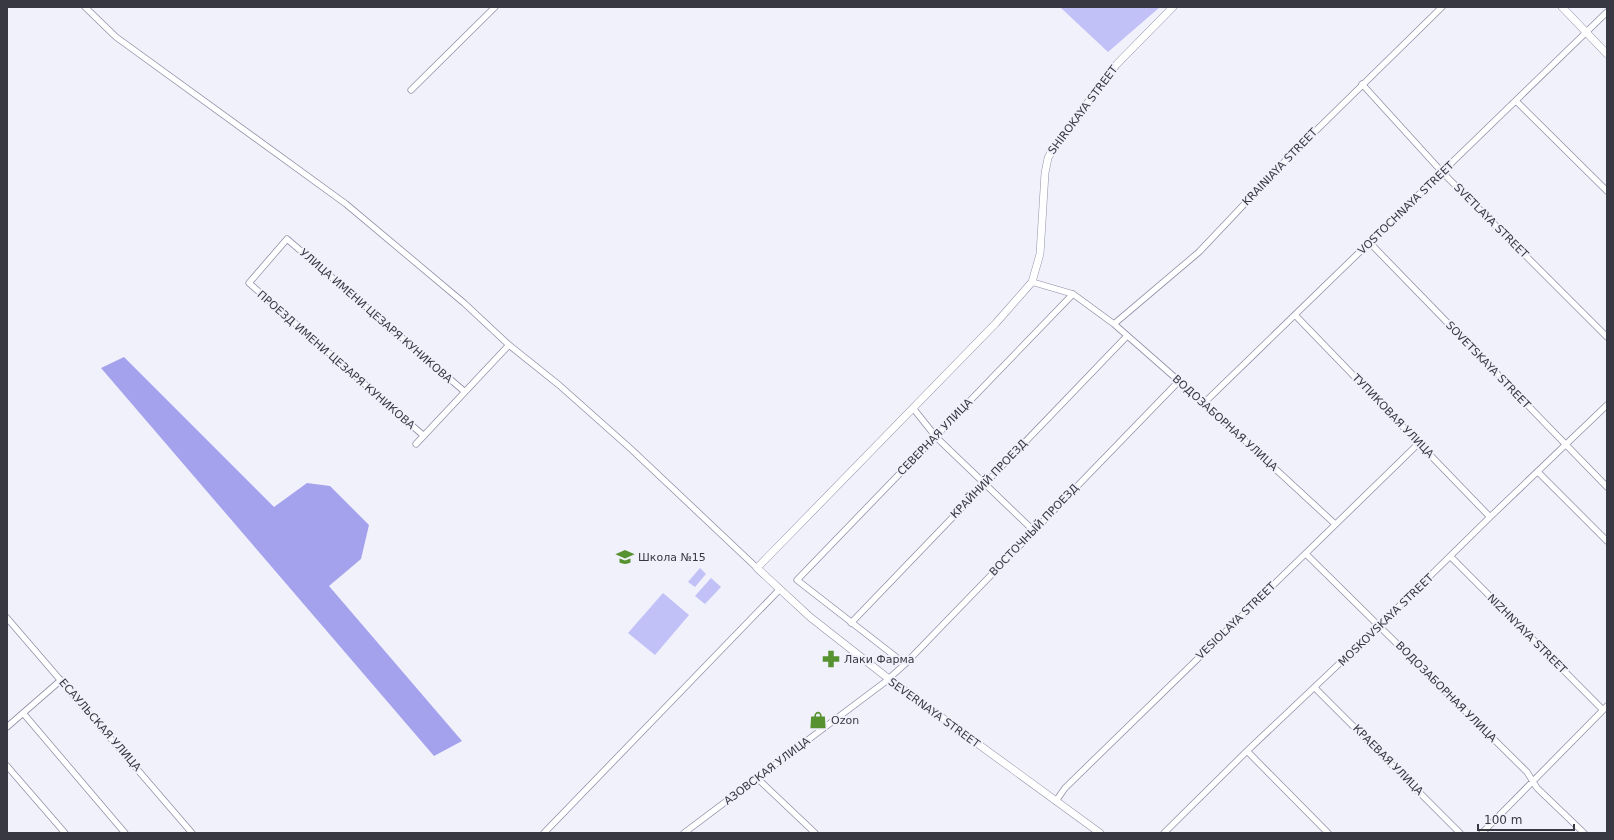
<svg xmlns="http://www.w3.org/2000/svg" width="1614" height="840" viewBox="0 0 1614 840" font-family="'DejaVu Sans',sans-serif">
<rect width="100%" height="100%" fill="#f1f1fc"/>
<path fill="#c1c0f7" d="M1060,7H1160L1108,52Z
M700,568L706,574L695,587L688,582Z
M711,578L721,587L705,604L695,596Z
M663,593L689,615L655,655L628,633Z"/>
<path fill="#a5a2ed" d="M124,357L274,507L307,483L330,486L369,525L361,559L329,586L462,741L434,756L101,368Z"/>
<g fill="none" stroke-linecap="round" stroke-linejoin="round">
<g stroke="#9090a7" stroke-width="7">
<path id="minor" d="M85,7L116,37L346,204L464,303L509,345L559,385L631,449L757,568
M1362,84L1442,172L1607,337
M411,90L495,7
M1516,101L1607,191
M1370,243L1607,487
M1032,282L1073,294L1114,324L1204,403L1335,524
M1296,316L1490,517
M1114,324L1199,252L1286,160L1442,7
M1204,403L1607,12
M913,408L936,437L1034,531
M424,436L249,283L287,239L465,392
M416,444L509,345
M1538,472L1607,541
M1306,554L1527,772L1537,788L1584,833
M1451,557L1603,710
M7,618L192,833
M851,623L1127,336
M905,664L797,580L1073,294
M1315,688L1460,833
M23,713L125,833
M7,727L61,680
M1247,751L1328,833
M7,766L65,833
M758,779L815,833
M1056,801L1065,788L1419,443
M544,833L780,589
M684,833L885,682L905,664L1179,381
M1164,833L1247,751L1379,626L1490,517L1607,405
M1482,833L1607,706"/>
</g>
<g stroke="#9090a7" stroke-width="8">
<path id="tertiary" d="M1562,7L1607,54
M1100,833L889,679L810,617L757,568L996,323L1032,282L1040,254L1045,173L1048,158L1053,149L1116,65L1173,7"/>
</g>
<use href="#minor" stroke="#fff" stroke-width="5.5"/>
<use href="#tertiary" stroke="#fff" stroke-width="7"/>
</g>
<defs>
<g id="school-bare" transform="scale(1.38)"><path d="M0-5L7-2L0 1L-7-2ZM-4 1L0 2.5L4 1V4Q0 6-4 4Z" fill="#579230" stroke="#f1f1fc" stroke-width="2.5" paint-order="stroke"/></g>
<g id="pharmacy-bare" transform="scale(1.38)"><path d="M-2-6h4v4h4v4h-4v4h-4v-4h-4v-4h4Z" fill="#579230" stroke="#f1f1fc" stroke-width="2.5" paint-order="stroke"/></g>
<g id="shop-bare" transform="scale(1.38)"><path d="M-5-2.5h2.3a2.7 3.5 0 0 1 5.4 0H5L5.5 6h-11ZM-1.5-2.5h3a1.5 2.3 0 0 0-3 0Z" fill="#579230" stroke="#f1f1fc" stroke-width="2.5" paint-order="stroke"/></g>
</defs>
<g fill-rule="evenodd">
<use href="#school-bare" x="625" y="557"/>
<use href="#pharmacy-bare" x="831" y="659"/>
<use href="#shop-bare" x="818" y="720"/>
</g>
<g text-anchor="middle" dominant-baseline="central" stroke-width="4" stroke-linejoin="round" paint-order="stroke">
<g font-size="11" fill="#383842" stroke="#f1f1fc">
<text transform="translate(1083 110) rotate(-53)">SHIROKAYA STREET</text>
<text transform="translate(1280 167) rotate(-46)">KRAINIAYA STREET</text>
<text transform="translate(1406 208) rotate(-44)">VOSTOCHNAYA STREET</text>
<text transform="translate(1491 221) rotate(45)">SVETLAYA STREET</text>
<text transform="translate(376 316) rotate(41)">УЛИЦА ИМЕНИ ЦЕЗАРЯ КУНИКОВА</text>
<text transform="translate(336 360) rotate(41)">ПРОЕЗД ИМЕНИ ЦЕЗАРЯ КУНИКОВА</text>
<text transform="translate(1488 365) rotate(46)">SOVETSKAYA STREET</text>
<text transform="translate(1393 416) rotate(46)">ТУПИКОВАЯ УЛИЦА</text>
<text transform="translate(1225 423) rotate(42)">ВОДОЗАБОРНАЯ УЛИЦА</text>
<text transform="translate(935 437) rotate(-46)">СЕВЕРНАЯ УЛИЦА</text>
<text transform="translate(989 479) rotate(-46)">КРАЙНИЙ ПРОЕЗД</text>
<text transform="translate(1034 530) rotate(-46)">ВОСТОЧНЫЙ ПРОЕЗД</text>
<text transform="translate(1386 620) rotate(-44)">MOSKOVSKAYA STREET</text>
<text transform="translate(1236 621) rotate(-44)">VESIOLAYA STREET</text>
<text transform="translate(1527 634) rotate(45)">NIZHNYAYA STREET</text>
<text transform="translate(1446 692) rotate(45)">ВОДОЗАБОРНАЯ УЛИЦА</text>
<text transform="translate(934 713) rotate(36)">SEVERNAYA STREET</text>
<text transform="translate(100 725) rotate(49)">ЕСАУЛЬСКАЯ УЛИЦА</text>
<text transform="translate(1388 760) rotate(45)">КРАЕВАЯ УЛИЦА</text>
<text transform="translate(767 771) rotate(-37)">АЗОВСКАЯ УЛИЦА</text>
</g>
<g font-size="11" fill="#383842" stroke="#f1f1fc" text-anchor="start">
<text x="638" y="557">Школа №15</text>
<text x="844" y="659">Лаки Фарма</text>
<text x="831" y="720">Ozon</text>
</g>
</g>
<rect width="1614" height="840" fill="none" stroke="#383842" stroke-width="16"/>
<path d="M1478 824v6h96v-6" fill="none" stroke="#383842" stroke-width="2"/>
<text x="1484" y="824" font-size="12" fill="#383842" stroke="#f1f1fc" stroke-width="3" paint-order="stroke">100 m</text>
</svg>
